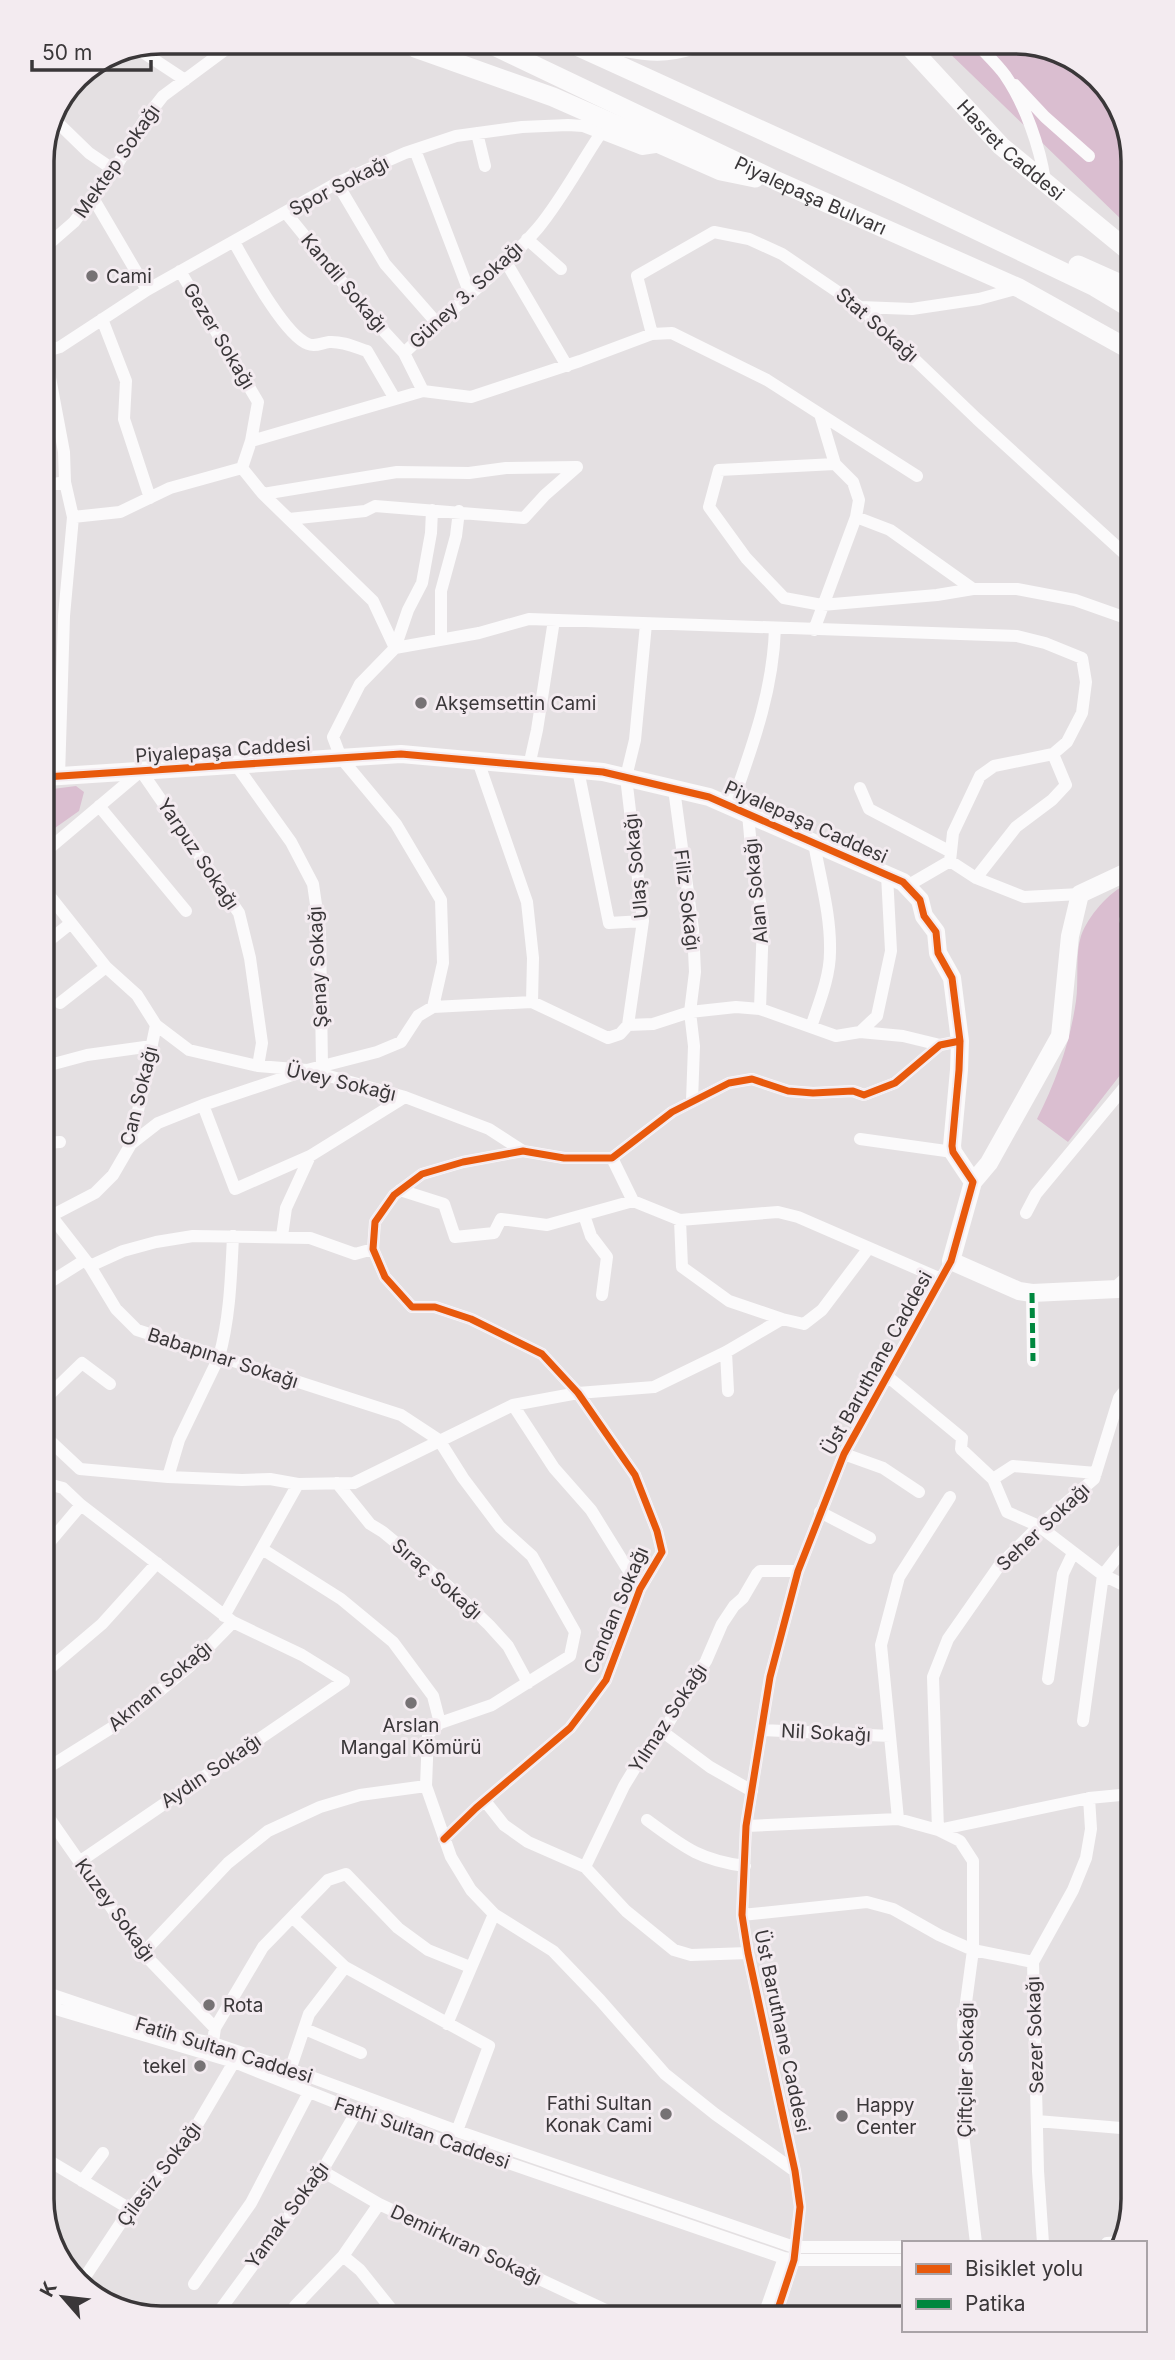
<svg xmlns="http://www.w3.org/2000/svg" width="1175" height="2360" viewBox="0 0 1175 2360" font-family="Inter,sans-serif">
<rect width="100%" height="100%" fill="#e4e0e2"/>
<path fill="#dabed0" d="M1022,42L1086,66L1124,116L1125,223L939,43Z
M76,786L84,792L79,811L45,835V790Z
M1127,884L1128,1065L1068,1142L1037,1119C1056,1081 1070,1043 1076,1001C1079,981 1075,954 1081,936C1088,916 1109,892 1127,884Z"/>
<g fill="none" stroke-linecap="round" stroke-linejoin="round">
<path stroke="#fbfafb" stroke-width="12" d="M976,43C985,53 997,64 1005,75C1025,104 1040,147 1045,181
M141,51L185,80
M1015,85L1045,117L1089,156
M57,122L89,153L114,170
M477,133L485,166
M415,150L470,294
M337,183L385,264L436,322
M93,198L147,290
M286,213L369,315L404,353
M527,239L561,269
M234,242C247,265 284,335 308,344C316,347 321,343 329,342C342,341 355,347 367,351L395,399
M43,249L74,222L114,170L145,119L163,96L225,50
M506,262L567,366
M180,271L258,402L251,441L242,468
M860,307L912,309L979,299L1019,288
M102,319L126,381L124,419L150,498
M652,334L637,276L714,232L749,239L782,254L860,307L977,419L1126,555
M45,351L64,452L65,482L73,517L64,616L59,776
M43,352L60,347L147,290L337,183L405,153L456,136L522,127L568,125L583,126L642,149L662,146
M423,391L404,353C448,311 498,275 538,228C562,199 580,164 601,133
M820,414L917,476
M251,441L423,391L471,397L580,361L652,334L672,333L767,380L820,414L835,464L853,482L859,500L856,517L814,630
M835,464L719,470L709,507L746,558L784,598L822,605L937,595L973,589H1017L1075,600L1126,618
M242,468L263,494L373,601L395,648
M44,486L65,482
M263,494L397,472L469,473L506,468L577,467
M73,517L120,512L170,488L242,468
M856,517L890,530L973,589
M289,519L365,511L375,506L524,518L545,495L577,467
M441,639V591L456,536L459,511
M395,648L408,610L422,583L431,533L432,510
M478,761L527,902L533,958L532,1002
M236,765L291,842L313,884L320,932L322,1066
M529,766L537,730L554,620
M578,770L609,923L643,921
M860,788L869,809L951,852
M674,789L693,929L695,972L690,1012L694,1046L692,1101
M99,806L186,911
M731,807C752,747 773,692 775,628
M748,814L751,847L763,920L760,1009
M45,852L141,771L239,913L250,958L262,1043L258,1066
M976,878L1016,827L1052,800L1066,785L1053,754
M907,886L950,861L976,878L1024,897L1080,894
M45,890L106,967L137,995L156,1025L131,1144L113,1175L95,1193L47,1218
M1125,920L1128,922
M46,943L71,923
M532,1002L608,1038L620,1034L628,1025L653,1024L690,1012L736,1007L760,1009L836,1036L860,1032L903,1036L940,1045
M60,1003L106,967
M433,1007L443,963L441,900L396,824L341,758L333,737L360,684L395,648L479,633L529,619L1017,636L1045,643L1082,658L1086,682L1082,713L1067,742L1053,754L994,766L980,776L953,833L950,861
M156,1025L189,1050L258,1066L307,1070L405,1097L489,1129L523,1151
M628,1025L643,921L626,777L635,740L646,624
M811,1027C819,1003 830,977 830,952C831,915 820,878 814,843
M860,1032L877,1016L891,951L887,875
M46,1066L87,1055L152,1046
M203,1105L235,1189L310,1156L405,1097
M860,1139L953,1152
M46,1143L60,1142
M131,1144L158,1123L203,1105L307,1070L377,1052L401,1042L418,1016L433,1007L532,1002
M612,1158L633,1201
M400,1190L444,1204L455,1237L494,1233L501,1219L547,1225L633,1201L680,1220L778,1212L798,1217L941,1279
M1026,1213L1036,1194L1128,1083
M584,1215L591,1236L607,1257L602,1295
M52,1217L90,1266L116,1309L137,1330L401,1415L439,1440L463,1478L500,1527L532,1556L575,1632L570,1656L492,1705L440,1723L428,1734L426,1786L451,1857L471,1890L494,1914L553,1951L600,2000L665,2074L715,2114L795,2171
M680,1220L682,1267L729,1301L782,1319
M282,1236L286,1208L310,1156
M90,1266L123,1251L156,1242L193,1236L310,1238L355,1254L373,1249
M47,1284L85,1260
M1032,1293L1033,1361
M726,1352L728,1391
M887,1376L962,1438L961,1449L993,1479
M47,1397L82,1363L110,1384
M513,1405L554,1468L591,1510L640,1589
M48,1439L80,1469L168,1477L242,1480L270,1479L298,1484L354,1483L513,1405L578,1393L654,1387L726,1352L782,1319L804,1324L822,1310L868,1249
M844,1454L883,1468L919,1492
M1096,1473L1013,1466L993,1479L1007,1512L1039,1526L1103,1575L1130,1541
M168,1477L179,1440L219,1357C230,1318 231,1277 233,1236
M337,1483L370,1524L383,1532L447,1585L489,1625L508,1646L528,1683
M48,1484L63,1488L81,1505L233,1622L302,1655L344,1681L79,1862
M820,1512L870,1538
M48,1544L81,1505
M262,1549L341,1599L393,1642L433,1696L440,1723
M224,1616L298,1484
M49,1669L102,1624L157,1563
M1048,1679L1063,1574L1073,1553
M1127,1699L1131,1674
M1083,1721L1103,1575L1130,1588
M762,1730L890,1736L898,1819
M663,1732L710,1767L752,1791
M890,1736L881,1645L899,1577L950,1497
M49,1767L124,1720L190,1666L233,1622
M485,1801L504,1825L528,1842L585,1867L626,1911L674,1950L691,1955L748,1953
M49,1818L143,1953L215,2028
M647,1820C684,1847 699,1860 745,1866
M746,1826L898,1819L938,1830L1089,1798L1131,1794
M444,1839L476,1808L570,1728L589,1703L606,1680L640,1589L662,1552L657,1531L635,1475L578,1393L542,1354L471,1319L435,1307H412L385,1277L373,1249L375,1222L394,1195L422,1174L463,1162L523,1151L564,1158H612L672,1112L729,1083L752,1079L788,1091L813,1093L853,1091L864,1095L895,1083L940,1045L960,1041
M585,1867L624,1786L641,1758L663,1732L706,1661L722,1624L734,1606L743,1598L757,1574L760,1571H798
M742,1915L867,1902L893,1909L939,1935L973,1950L1033,1962
M292,1917L345,1967L489,2046L457,2131
M143,1953L228,1863L268,1831L320,1807L360,1795L426,1786
M50,1994L165,2033L213,2043L292,2070L457,2131L794,2247H904
M50,2005L59,2010L234,2062L357,2111L784,2258L794,2260H904
M447,2024L494,1914
M305,2029L361,2053
M1132,2047V2046
M212,2048L215,2028L263,1947L328,1880L346,1874L398,1928L428,1950L470,1967
M288,2076L309,2014L345,1967
M1037,2121L1133,2129
M51,2162L130,2209
M322,2171L379,2204L612,2313
M82,2181L103,2153
M976,2243L963,2134L969,2088L963,2025L973,1950V1861L960,1841L938,1830L933,1677L948,1639L999,1566L1039,1526L1094,1479L1119,1398L1130,1384
M1043,2243L1038,2171L1033,1962L1073,1890L1086,1858L1091,1829L1089,1798
M1107,2243L1120,2242
M343,2256L360,2270L396,2315
M81,2283L130,2209L190,2137L234,2062
M194,2284L251,2203L308,2094
M295,2306L343,2256L379,2204
M765,2312L784,2258
M777,2312L794,2260L800,2207L795,2171L748,1953L742,1915L746,1826L770,1677L798,1571L844,1454L951,1261
M215,2317L322,2171L357,2111"/>
<path stroke="#fbfafb" stroke-width="18" d="M45,777L401,754L603,772L709,797L903,882L920,900L924,916L936,932L938,953L952,978L960,1041L959,1070L952,1146L953,1152L973,1182L951,1261L1019,1291L1032,1293L1118,1289L1129,1279
M973,1182L989,1163L1060,1036L1070,936L1080,894L1127,872"/>
<g stroke="#fbfafb" stroke-width="19">
<path id="s1" d="M906,43L1001,146L1125,248"/>
<path d="M616,46C646,51 663,55 693,45"/>
<path id="s2" d="M496,47L777,181L1019,288L1125,347"/>
<path d="M579,47L899,193L1095,287L1125,305"/>
<path d="M415,48L553,97L721,171L755,178"/>
<path d="M1078,265L1125,286"/>
</g>
<path stroke="#00873e" stroke-width="5" stroke-dasharray="10 5" stroke-linecap="butt" d="M1032,1293L1033,1361"/>
<g stroke="#f3ebf0" stroke-width="11">
<path id="cycleway" d="M45,777L401,754L603,772L709,797L903,882L920,900L924,916L936,932L938,953L952,978L960,1041L959,1070L952,1146L953,1152L973,1182L951,1261L844,1454L798,1571L770,1677L746,1826L742,1915L748,1953L795,2171L800,2207L794,2260L777,2312
M444,1839L476,1808L570,1728L589,1703L606,1680L640,1589L662,1552L657,1531L635,1475L578,1393L542,1354L471,1319L435,1307H412L385,1277L373,1249L375,1222L394,1195L422,1174L463,1162L523,1151L564,1158H612L672,1112L729,1083L752,1079L788,1091L813,1093L853,1091L864,1095L895,1083L940,1045L960,1041"/>
</g>
<use href="#cycleway" stroke="#e8590c" stroke-width="7"/>
</g>
<g fill="#767274" stroke="#f3ebf0" stroke-width="2.5">
<circle cx="92" cy="276" r="7"/>
<circle cx="421" cy="703" r="7"/>
<circle cx="411" cy="1703" r="7"/>
<circle cx="209" cy="2005" r="7"/>
<circle cx="200" cy="2066" r="7"/>
<circle cx="666" cy="2114" r="7"/>
<circle cx="842" cy="2116" r="7"/>
</g>
<g text-anchor="middle" dominant-baseline="central" stroke-width="6" stroke-linejoin="round" paint-order="stroke">
<g font-size="19" fill="#3a3739" stroke="#f3ebf0">
<text stroke="none"><textPath href="#s1" startOffset="150">Hasret Caddesi</textPath></text>
<text transform="translate(117 161) rotate(-55)">Mektep Sokağı</text>
<text transform="translate(339 186) rotate(-27)">Spor Sokağı</text>
<text stroke="none"><textPath href="#s2" startOffset="348">Piyalepaşa Bulvarı</textPath></text>
<text transform="translate(344 283) rotate(50)">Kandil Sokağı</text>
<text transform="translate(466 295) rotate(-43)">Güney 3. Sokağı</text>
<text transform="translate(877 325) rotate(41)">Stat Sokağı</text>
<text transform="translate(219 336) rotate(59)">Gezer Sokağı</text>
<text transform="translate(223 750) rotate(-4)">Piyalepaşa Caddesi</text>
<text transform="translate(806 822) rotate(24)">Piyalepaşa Caddesi</text>
<text transform="translate(198 854) rotate(56)">Yarpuz Sokağı</text>
<text transform="translate(636 866) rotate(-96)">Ulaş Sokağı</text>
<text transform="translate(756 891) rotate(-96)">Alan Sokağı</text>
<text transform="translate(687 900) rotate(83)">Filiz Sokağı</text>
<text transform="translate(318 967) rotate(-93)">Şenay Sokağı</text>
<text transform="translate(341 1082) rotate(13)">Üvey Sokağı</text>
<text transform="translate(139 1096) rotate(-76)">Can Sokağı</text>
<text transform="translate(223 1358) rotate(18)">Babapınar Sokağı</text>
<text transform="translate(877 1363) rotate(-61)">Üst Baruthane Caddesi</text>
<text transform="translate(1043 1527) rotate(-43)">Seher Sokağı</text>
<text transform="translate(437 1579) rotate(41)">Sıraç Sokağı</text>
<text transform="translate(616 1610) rotate(-67)">Candan Sokağı</text>
<text transform="translate(160 1686) rotate(-40)">Akman Sokağı</text>
<text transform="translate(668 1718) rotate(-57)">Yılmaz Sokağı</text>
<text transform="translate(826 1733) rotate(3)">Nil Sokağı</text>
<text transform="translate(211 1771) rotate(-34)">Aydın Sokağı</text>
<text transform="translate(115 1910) rotate(54)">Kuzey Sokağı</text>
<text transform="translate(782 2031) rotate(78)">Üst Baruthane Caddesi</text>
<text transform="translate(1035 2035) rotate(-92)">Sezer Sokağı</text>
<text transform="translate(224 2050) rotate(17)">Fatih Sultan Caddesi</text>
<text transform="translate(966 2070) rotate(-89)">Çiftçiler Sokağı</text>
<text transform="translate(422 2133) rotate(19)">Fathi Sultan Caddesi</text>
<text transform="translate(159 2174) rotate(-53)">Çilesiz Sokağı</text>
<text transform="translate(287 2215) rotate(-54)">Yamak Sokağı</text>
<text transform="translate(466 2245) rotate(25)">Demirkıran Sokağı</text>
</g>
<g font-size="19" fill="#3a3739" stroke="#f3ebf0" text-anchor="start">
<text x="106" y="276">Cami</text>
<text x="435" y="703">Akşemsettin Cami</text>
<text x="411" y="1725" text-anchor="middle">Arslan<tspan x="411" dy="22">Mangal Kömürü</tspan></text>
<text x="223" y="2005">Rota</text>
<text x="186" y="2066" text-anchor="end">tekel</text>
<text x="652" y="2103" text-anchor="end">Fathi Sultan<tspan x="652" dy="22">Konak Cami</tspan></text>
<text x="856" y="2105">Happy<tspan x="856" dy="22">Center</tspan></text>
</g>
</g>
<path d="M0 0H1175V2360H0ZM161 54H1014A107 107 0 0 1 1121 161V2199A107 107 0 0 1 1014 2306H161A107 107 0 0 1 54 2199V161A107 107 0 0 1 161 54Z" fill="#f3ebf0" fill-rule="evenodd"/>
<path fill="none" stroke="#3a3739" stroke-width="3.5" d="M161 54H1014A107 107 0 0 1 1121 161V2199A107 107 0 0 1 1014 2306H161A107 107 0 0 1 54 2199V161A107 107 0 0 1 161 54Z"/>
<rect x="902" y="2241" width="245" height="91" fill="#f3ebf0" stroke="#a9a3a7" stroke-width="2"/>
<rect x="916" y="2264" width="35" height="10" fill="#e8590c" stroke="#a9a3a7" stroke-width="2"/>
<text x="965" y="2276" font-size="21" fill="#3a3739">Bisiklet yolu</text>
<rect x="916" y="2299" width="35" height="10" fill="#00873e" stroke="#a9a3a7" stroke-width="2"/>
<text x="965" y="2311" font-size="21" fill="#3a3739">Patika</text>
<g transform="translate(63 2297) rotate(298)" stroke="#f3ebf0" stroke-width="5" paint-order="stroke">
<path d="M0-5L12 26L0 18L-12 26Z" fill="#3a3739"/>
<text y="-10" font-size="19" font-weight="bold" text-anchor="middle" fill="#3a3739">K</text>
</g>
<path d="M32 60v10h119v-10" fill="none" stroke="#3a3739" stroke-width="3.5"/>
<text x="42" y="60" font-size="21" fill="#3a3739" stroke="#f3ebf0" stroke-width="5" paint-order="stroke">50 m</text>
</svg>
